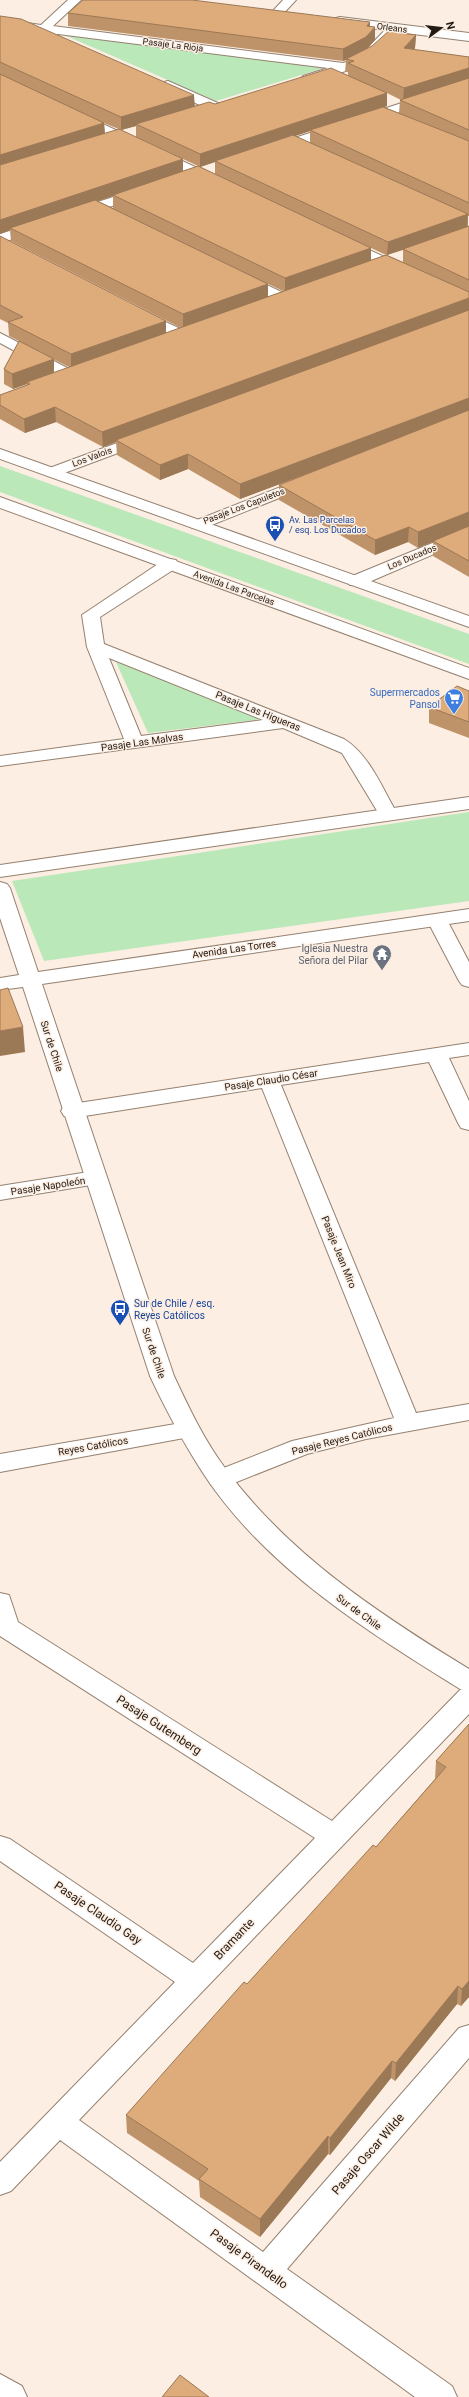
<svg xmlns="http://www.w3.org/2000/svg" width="469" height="2397" viewBox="0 0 469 2397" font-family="Roboto,sans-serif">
<rect width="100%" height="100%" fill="#fceee3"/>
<path fill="#bbe8b9" d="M62,34L324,68L216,101Z
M0,466L469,634V664L0,492Z
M116,662L265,719L148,733Z
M469,812V901L44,961L12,881Z"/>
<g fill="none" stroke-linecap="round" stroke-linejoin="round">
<g stroke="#95816f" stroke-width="2">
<path id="minor" d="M68,0H81L53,26L343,63L357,59L385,30L336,24L334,21L336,18L340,17L469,33V41L397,32L365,65L307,83L301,79L303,76L328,68L58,34C53,36 10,28 0,27V19L41,25Z
M283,0H296L281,16H273L271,13Z
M168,81L220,104L221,107L220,110H210L164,88L162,85L164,82Z
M469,81V89L280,152L275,153L268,149L270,146Z
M77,112L221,179L223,182L216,186L211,185L72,119L71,116Z
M141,188L148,192L146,195L75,218L68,214L70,211Z
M39,222L44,223L46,226L44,229L0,243V234Z
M345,239L409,268L411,271L404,275L399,274L340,246L338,243Z
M241,273L290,296L292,299L285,303L280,302L236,280L234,277Z
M140,310L187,332L189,335L187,338H177L135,317L133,314Z
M0,333L75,372L78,375L70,380L65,378L0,343Z
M144,433L150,435L152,438L150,441L59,475H47L45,472L47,469Z
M306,477L312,479L314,482L312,485L204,528H192L190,525L192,522Z
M469,528V539L362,585H350L348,581L350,577Z
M170,559L176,560L178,564L176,568L100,617L104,644L344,739C370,755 383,790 398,815L396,819H382L342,753L283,728L0,766V756L124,739L87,647L82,615L164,560ZM109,658L263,720L141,736Z
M437,914L444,916L447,920L469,962V987L462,985L459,981L427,920L430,916Z
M469,1043V1055L449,1058L469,1101V1130L461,1128L458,1123L429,1062L281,1085L416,1413L469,1404V1420L366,1439L307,1454L229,1485L220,1488L211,1485L208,1479L211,1473L292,1441L394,1418L262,1088L72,1118L64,1116L61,1111L64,1106L72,1104Z
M95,1171L103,1173L106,1178L103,1183L0,1200V1186Z
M187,1422L195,1424L199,1430L195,1436L0,1472V1454Z
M0,1593L9,1595L18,1622L332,1821L460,1690L469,1687V1714L79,2120L263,2252L459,2028L469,2025V2058L287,2269L452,2386L457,2397H415L60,2140L11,2191L0,2195V2162L175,1982L0,1861V1836L10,1839L193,1963L315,1838L0,1636Z
M0,2374L22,2386L27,2397H0Z"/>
</g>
<g stroke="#95816f" stroke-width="2">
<path id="tertiary" d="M0,449L469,616V627L0,459Z
M0,497L469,668V679L0,508Z
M469,797V809L0,877V865Z
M0,882L7,884L10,888L38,972L469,909V921L42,984L174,1376C189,1408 204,1440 225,1468C288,1554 379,1614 469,1669V1692L460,1689C368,1632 269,1570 207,1479C185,1446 167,1412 150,1376L23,987L0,990V978L19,975L0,918Z"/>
</g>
<use href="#minor" fill="#fff" fill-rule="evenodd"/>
<use href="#tertiary" fill="#fff" fill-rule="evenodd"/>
</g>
<path fill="#bf936a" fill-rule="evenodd" d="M68,13L370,22V26L375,40L367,49L402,31V33L416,35L415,48L414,50L469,57V216H468V227L469,226V577L433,556V541L418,548L408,542L375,555L279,500V485L320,469L240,499L188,469L160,480L117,455L116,442L103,447L56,422L25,433L0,419V395L27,385V384L13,389L4,384V369L19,341L9,336L8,323L0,319V236L166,333L181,328L11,241L10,230L0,234V16L195,106L215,104L348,76V72H345L346,60L343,61L68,26ZM387,93L401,100H400L399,113L384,107L387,106ZM104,123L121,130L136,126V137L198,166L183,171L105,134ZM310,131V143L295,136ZM215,162V174L200,167ZM113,196V208L98,201ZM371,248L386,255L371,260ZM403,250V262L387,255ZM268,284L283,291L268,297ZM49,357L69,367L54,373Z
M469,691V738L429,723V707Z
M469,1724V1997L461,2006L457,2004L395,2081L391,2078L330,2155L328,2154L260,2237L200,2197L199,2181L127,2133L126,2115L247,1984L376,1847L435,1779L436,1761Z"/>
<path fill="#9b7856" d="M370,22L369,34L375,27V40L366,50L346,59V60L343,61V49Z
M416,35L415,48L404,61V48Z
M469,68V80L403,100L404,88Z
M387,93V106L311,131L310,130V131L217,162L215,161V162L200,167V154Z
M194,95L195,108L136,124V126L121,130V117Z
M104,123L105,136L0,168V155Z
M183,159V173L113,195V196L13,229L10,228V230L0,234V220Z
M468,214L467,228L387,255L388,242Z
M371,248V262L285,292V278Z
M268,284V298L183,328V314Z
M469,298V312L116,440V442L103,447L102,432Z
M166,321V335L71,368V354Z
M54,359V374L27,382V384L13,389L12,374Z
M469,398V412L240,499V484Z
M55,407L56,422L25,433L24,419Z
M188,454V469L160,480V465Z
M469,512V527L418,548V532Z
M409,527L408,542L375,555V540Z
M23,1027L25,1052L0,1056V1031Z
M469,1981V1997L461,2006L462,1989Z
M458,1986L457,2004L395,2081L396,2063Z
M392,2061L391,2078L330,2155V2138Z
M328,2136V2154L260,2237V2219Z"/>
<path fill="#deab7b" stroke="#9b7856" d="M83,0H192L370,22L367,26L375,27L366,37L343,49L68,13Z
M0,16L21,19L194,95L121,117L0,62Z
M391,29L402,31L400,33L416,35L404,48L469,57V68L404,88L348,63L354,61L346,59L372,46Z
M331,68L387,93L200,154L136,124L209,102L215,104Z
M0,74L104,123L0,155Z
M469,78V130L400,100Z
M383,107L469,141V203L310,130Z
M119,129L183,159L0,220V165Z
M293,135L468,214L388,242L215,161Z
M198,166L371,248L285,278L113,195Z
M95,200L268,284L183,314L10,228Z
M469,226V280L403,249Z
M0,236L166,321L71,354L8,322L23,317L0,305Z
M386,255L469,292V298L102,432L55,407L24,419L0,405V395L30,384L27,382Z
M469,310V398L240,484L188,454L160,465L116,440Z
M19,341L54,359L12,374L4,369Z
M469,410V512L418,532L409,527L375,540L279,485Z
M469,526V561L433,541Z
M457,686L469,691V722L429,707Z
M8,988L23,1027L0,1031V990Z
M469,1724V1981L462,1989L458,1986L396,2063L392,2061L330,2138L328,2136L260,2219L199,2179L208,2169L126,2115L244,1982L247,1984L373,1845L376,1847L446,1767L436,1761Z
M180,2375L209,2397H162Z"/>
<defs>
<g id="bus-pin" transform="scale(1)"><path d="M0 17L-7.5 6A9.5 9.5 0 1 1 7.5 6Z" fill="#1a4fb4" stroke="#fceee3"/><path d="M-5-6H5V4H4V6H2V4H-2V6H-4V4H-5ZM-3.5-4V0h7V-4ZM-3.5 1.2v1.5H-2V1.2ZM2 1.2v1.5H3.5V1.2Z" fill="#fff"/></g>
<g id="supermarket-pin" transform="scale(1)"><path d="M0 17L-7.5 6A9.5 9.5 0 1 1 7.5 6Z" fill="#3f7fe0" stroke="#fceee3"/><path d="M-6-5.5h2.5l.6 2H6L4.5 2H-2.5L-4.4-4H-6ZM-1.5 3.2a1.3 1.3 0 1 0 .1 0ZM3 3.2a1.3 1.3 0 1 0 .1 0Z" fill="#fff"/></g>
<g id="temple-pin" transform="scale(1)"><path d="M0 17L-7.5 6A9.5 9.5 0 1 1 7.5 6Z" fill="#6b7280" stroke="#fceee3"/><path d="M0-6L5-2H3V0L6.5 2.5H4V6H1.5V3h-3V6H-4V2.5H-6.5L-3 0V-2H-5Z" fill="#fff"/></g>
</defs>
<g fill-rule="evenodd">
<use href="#bus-pin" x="275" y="525"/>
<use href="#supermarket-pin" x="454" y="698"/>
<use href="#temple-pin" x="382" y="954"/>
<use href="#bus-pin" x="120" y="1309"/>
</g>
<g text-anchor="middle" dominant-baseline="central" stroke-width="3" stroke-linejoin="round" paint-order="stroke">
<g font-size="9" fill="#221a13" stroke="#fceee3">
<text transform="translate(392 28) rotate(7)">Orleans</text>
<text transform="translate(173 45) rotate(7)">Pasaje La Rioja</text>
<text transform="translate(92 457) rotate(-20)">Los Valois</text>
<text transform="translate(244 506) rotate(-21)">Pasaje Los Capuletos</text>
<text transform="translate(412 557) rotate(-23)">Los Ducados</text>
<text transform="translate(234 588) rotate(20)">Avenida Las Parcelas</text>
</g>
<g font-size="9" fill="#164399" stroke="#fceee3" text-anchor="start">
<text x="289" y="520">Av. Las Parcelas<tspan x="289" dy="10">/ esq. Los Ducados</tspan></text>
</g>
<g font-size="10" fill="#366cbe" stroke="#fceee3" text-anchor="end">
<text x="440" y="692">Supermercados<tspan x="440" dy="12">Pansol</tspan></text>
</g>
<g font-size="10" fill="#221a13" stroke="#fceee3">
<text transform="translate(258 711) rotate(22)">Pasaje Las Higueras</text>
<text transform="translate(142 742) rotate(-8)">Pasaje Las Malvas</text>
<text transform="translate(234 949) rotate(-8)">Avenida Las Torres</text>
<text transform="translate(52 1046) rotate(72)">Sur de Chile</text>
<text transform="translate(271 1080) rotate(-9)">Pasaje Claudio César</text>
<text transform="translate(48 1186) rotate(-9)">Pasaje Napoleón</text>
<text transform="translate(339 1252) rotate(68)">Pasaje Jean Miro</text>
<text transform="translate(154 1353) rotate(71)">Sur de Chile</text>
<text transform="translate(342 1439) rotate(-14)">Pasaje Reyes Católicos</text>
<text transform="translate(93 1446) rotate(-10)">Reyes Católicos</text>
<text transform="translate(359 1612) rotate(36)">Sur de Chile</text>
</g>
<g font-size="10" fill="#5b616d" stroke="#fceee3" text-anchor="end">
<text x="368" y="948">Iglesia Nuestra<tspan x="368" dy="12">Señora del Pilar</tspan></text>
</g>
<g font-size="10" fill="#164399" stroke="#fceee3" text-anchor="start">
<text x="134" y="1303">Sur de Chile / esq.<tspan x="134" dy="12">Reyes Católicos</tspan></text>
</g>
<g font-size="12" fill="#221a13" stroke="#fceee3">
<text transform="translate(159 1725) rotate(33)">Pasaje Gutemberg</text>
<text transform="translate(98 1913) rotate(34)">Pasaje Claudio Gay</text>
<text transform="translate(234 1939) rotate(-46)">Bramante</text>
<text transform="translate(368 2154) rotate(-49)">Pasaje Oscar Wilde</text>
<text transform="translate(249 2259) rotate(36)">Pasaje Pirandello</text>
</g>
</g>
<g transform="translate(441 28) rotate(75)" stroke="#fceee3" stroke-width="3" paint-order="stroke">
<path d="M0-3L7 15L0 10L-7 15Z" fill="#221a13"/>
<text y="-6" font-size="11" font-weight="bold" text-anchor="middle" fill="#221a13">N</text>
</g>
</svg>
